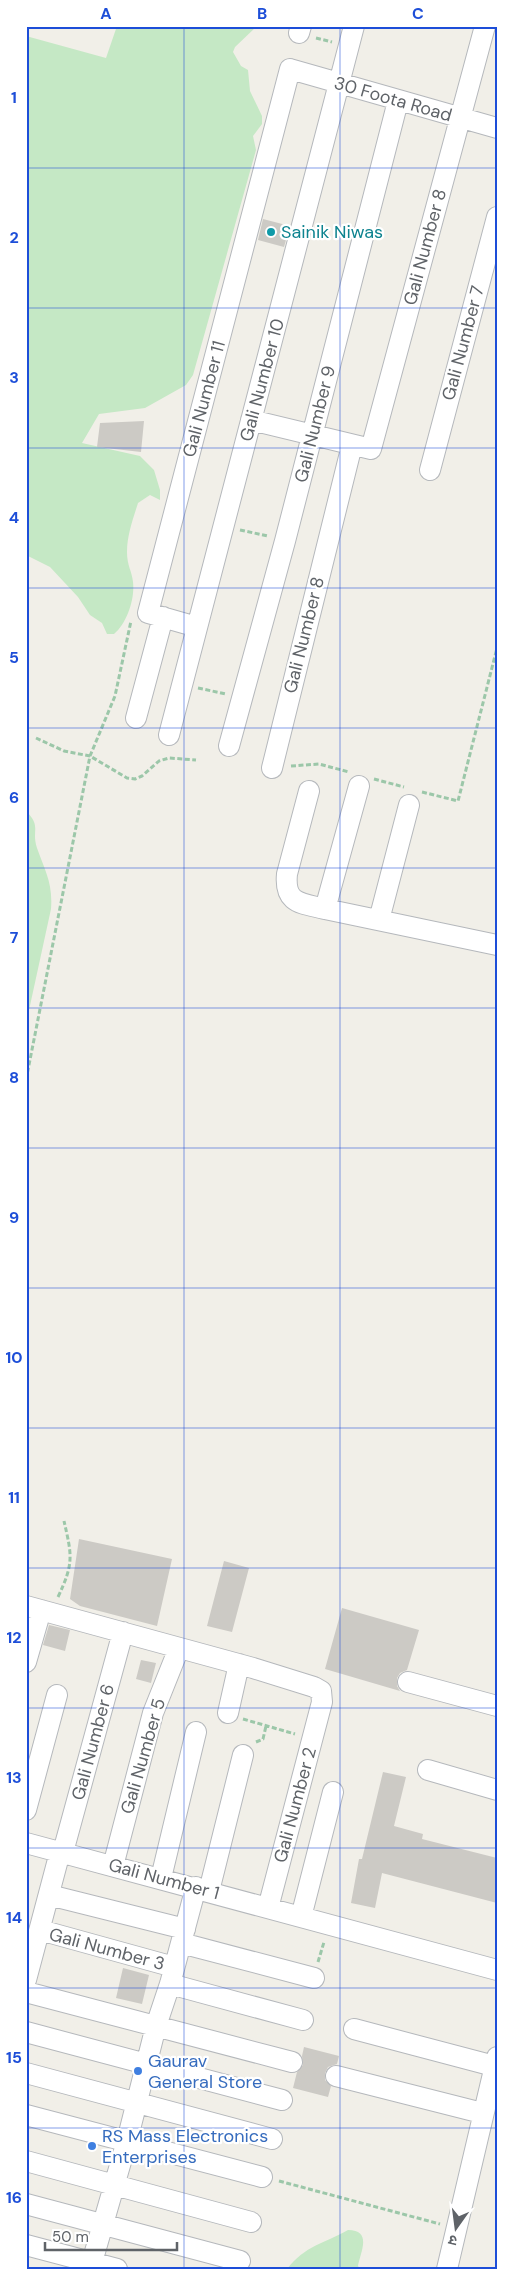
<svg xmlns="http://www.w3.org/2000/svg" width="523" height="2295" viewBox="0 0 523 2295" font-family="'DM Sans','Noto Sans Devanagari',sans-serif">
<rect width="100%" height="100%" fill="#f1efe8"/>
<path fill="#c5e8c5" d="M117,26H257L235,47L233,52L241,66L248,70L250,91L262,116V124L253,136L256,150L193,375L186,385L145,408L99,414L82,443L140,456L154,470L160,490V500L150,495L138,503C133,519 127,535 127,552C127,566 132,571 133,582C135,599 127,623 114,634H107L102,623L90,615L78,597L50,567L26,555V36L106,58Z
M26,811C42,827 31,830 37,848C45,871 53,883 51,909L26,1024Z
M348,2230C373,2230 360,2253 358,2266L360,2269H287C306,2245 323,2244 348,2230Z"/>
<path fill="#cccac5" d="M263,219L290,226L284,247L258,240Z
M144,421L141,452L97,447L100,423Z
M79,1539L172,1559L157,1626L80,1606L70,1599Z
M224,1561L249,1568L232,1632L207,1626Z
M342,1608L419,1630L407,1670L400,1673L397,1678V1686L400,1691L325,1669Z
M49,1625L70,1630L65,1651L43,1645Z
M141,1660L156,1663L151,1683L136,1679Z
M383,1772L406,1777L394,1826L423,1834L422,1839L497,1858V1903L382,1873L375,1908L351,1903L359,1859H362Z
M123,1968L149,1975L142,2004L116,1998Z
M304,2047L339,2056L337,2064L328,2067L325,2073V2080L331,2086L328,2097L293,2088L297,2072L303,2065L302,2056Z"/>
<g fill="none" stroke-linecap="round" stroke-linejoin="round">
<g stroke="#b5b8bc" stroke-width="22">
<path id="minor" d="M299,33L301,26
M251,420L371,449L485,26
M430,470L497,217
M197,627L148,613L290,69L497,128
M136,718L163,617
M169,735L354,26
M229,746L285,541L398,101
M272,768L352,445
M309,791L287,874C284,904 301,903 325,909L497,945
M325,909L359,786
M379,920L409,805
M26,1606L253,1668L314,1687L321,1691L322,1702L268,1908
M26,1662L41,1610
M408,1682L497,1706
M228,1713L239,1664
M428,1770L497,1790
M26,1810L57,1695
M26,1843L497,1970
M63,1852L123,1632
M113,1866L153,1713L179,1648
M161,1878L196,1732
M209,1891L243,1755
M49,1895L185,1929
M301,1917L333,1792
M40,1930L174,1967
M181,1943L314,1978
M26,1980L60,1852
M170,1984L303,2020
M26,1992L292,2062
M354,2029L494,2066
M26,2032L282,2100
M26,2073L272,2139
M336,2076L482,2113
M26,2115L262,2177
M26,2161L251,2222
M26,2204L240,2261
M26,2245L117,2269
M90,2269L127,2141L156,2026L170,1984L196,1887
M447,2269L497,2057"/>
</g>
<path stroke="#9cc7a9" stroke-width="3" stroke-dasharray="5 2.5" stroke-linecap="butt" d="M316,38L332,42
M240,530L268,536
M198,688L226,694
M36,738L64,751L90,756L127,778L135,779L142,776L159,761L169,758L196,760
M291,766L319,764L349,772
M374,779L404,787
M422,792L458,801L497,648
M26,1080L90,756L115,696L131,621
M58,1597C74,1563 72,1556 64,1521
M243,1719L295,1734
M256,1742L263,1739L266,1726
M318,1962L324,1942
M279,2181L440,2224"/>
<use href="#minor" stroke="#fff" stroke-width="20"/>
</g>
<path fill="none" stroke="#1d4ed8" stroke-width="1" stroke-opacity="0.55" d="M184,26V2269M340,26V2269M26,168H497M26,308H497M26,448H497M26,588H497M26,728H497M26,868H497M26,1008H497M26,1148H497M26,1288H497M26,1428H497M26,1568H497M26,1708H497M26,1848H497M26,1988H497M26,2128H497"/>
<circle fill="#0f9aa8" stroke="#fff" stroke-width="2" cx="271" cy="232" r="5"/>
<g fill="#3f7fe0" stroke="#fff" stroke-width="2">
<circle cx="138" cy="2071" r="5"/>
<circle cx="92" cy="2146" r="5"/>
</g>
<g text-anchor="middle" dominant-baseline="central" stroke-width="4.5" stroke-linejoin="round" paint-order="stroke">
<g font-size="18" fill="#5f6368" stroke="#fff">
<text transform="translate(393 99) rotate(16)">30 Foota Road</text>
<text transform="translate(425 247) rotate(-75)">Gali Number 8</text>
<text transform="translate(463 343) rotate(-75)">Gali Number 7</text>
<text transform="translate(262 380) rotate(-75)">Gali Number 10</text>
<text transform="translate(204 399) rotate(-75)">Gali Number 11</text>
<text transform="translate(315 424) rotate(-76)">Gali Number 9</text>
<text transform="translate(304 635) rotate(-76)">Gali Number 8</text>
<text transform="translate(93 1742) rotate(-75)">Gali Number 6</text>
<text transform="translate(143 1756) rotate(-74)">Gali Number 5</text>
<text transform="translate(295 1805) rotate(-75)">Gali Number 2</text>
<text transform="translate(164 1879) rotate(15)">Gali Number 1</text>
<text transform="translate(107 1949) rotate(15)">Gali Number 3</text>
</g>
<g font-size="18" fill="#0d838f" stroke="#fff" text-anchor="start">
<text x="281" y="232">Sainik Niwas</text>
</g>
<g font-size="18" fill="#366cbe" stroke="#fff" text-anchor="start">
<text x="148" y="2061">Gaurav<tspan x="148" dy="21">General Store</tspan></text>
<text x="102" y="2136">RS Mass Electronics<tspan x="102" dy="21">Enterprises</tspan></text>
</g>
</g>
<rect width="523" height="2295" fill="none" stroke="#ffffff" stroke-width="55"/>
<g transform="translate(456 2228) rotate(194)" stroke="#ffffff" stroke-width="4" paint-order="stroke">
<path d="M0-4L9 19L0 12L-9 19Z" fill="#5f6368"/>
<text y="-8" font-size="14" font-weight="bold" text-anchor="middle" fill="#5f6368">उ</text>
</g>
<path d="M45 2242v8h132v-8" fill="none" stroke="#5f6368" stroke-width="2.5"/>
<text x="52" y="2242" font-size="15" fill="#5f6368" stroke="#ffffff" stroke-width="4" paint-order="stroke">50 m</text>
<rect x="28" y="28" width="468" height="2240" fill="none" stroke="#1d4ed8" stroke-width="2"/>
<g font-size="16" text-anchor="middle" font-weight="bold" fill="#1d4ed8">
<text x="106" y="19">A</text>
<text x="262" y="19">B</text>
<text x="418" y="19">C</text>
<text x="14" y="103">1</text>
<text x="14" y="243">2</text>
<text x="14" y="383">3</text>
<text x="14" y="523">4</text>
<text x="14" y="663">5</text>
<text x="14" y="803">6</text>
<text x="14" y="943">7</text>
<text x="14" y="1083">8</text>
<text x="14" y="1223">9</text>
<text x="14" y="1363">10</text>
<text x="14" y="1503">11</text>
<text x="14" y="1643">12</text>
<text x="14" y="1783">13</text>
<text x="14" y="1923">14</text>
<text x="14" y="2063">15</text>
<text x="14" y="2203">16</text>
</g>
</svg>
